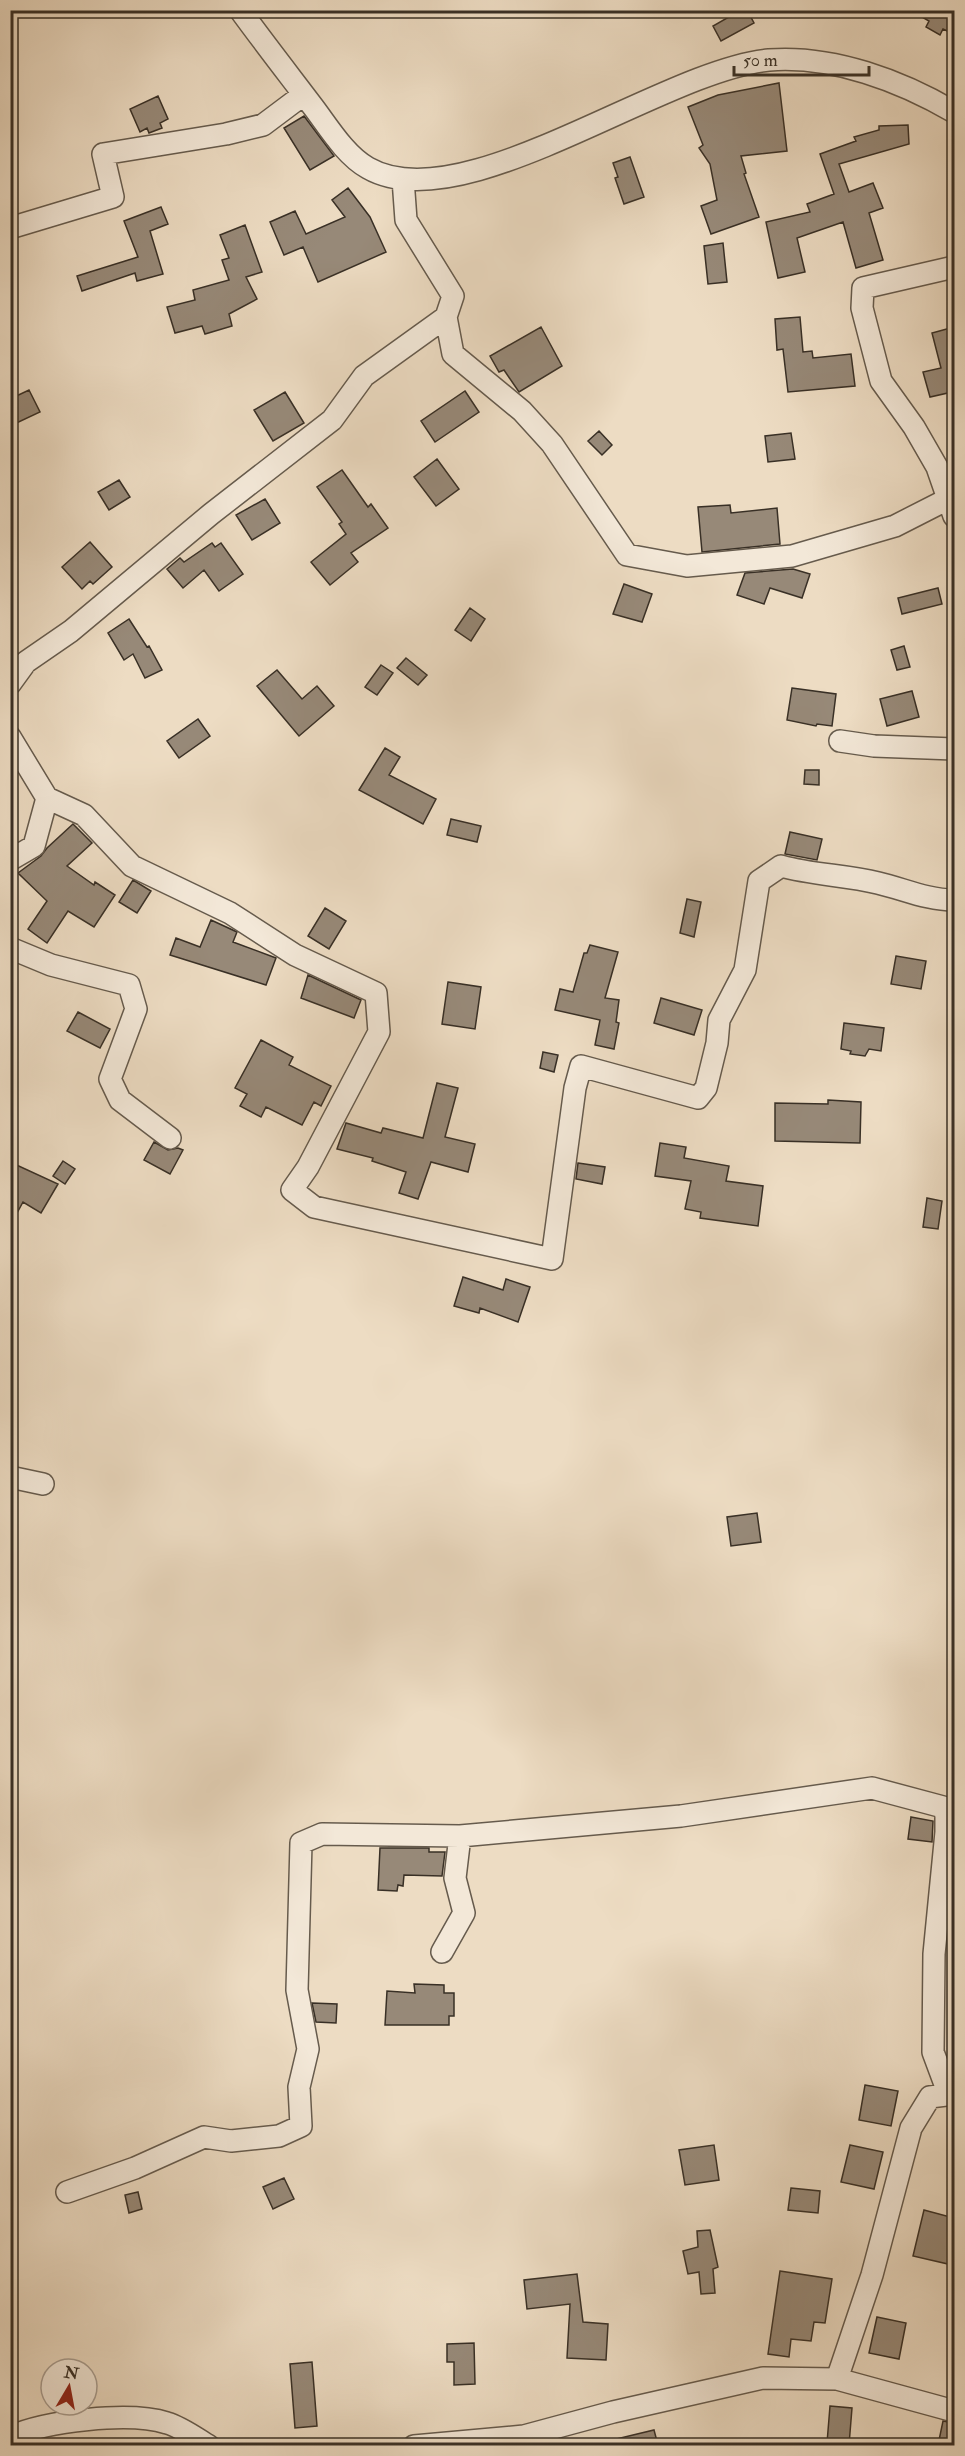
<svg xmlns="http://www.w3.org/2000/svg" width="965" height="2456" viewBox="0 0 965 2456" font-family="'IM FELL Double Pica',serif">
<rect width="100%" height="100%" fill="#eddcc3"/>
<filter id="stains"><feTurbulence type="fractalNoise" baseFrequency=".00333" numOctaves="4"/><feColorMatrix values="0 0 0 0 .2 0 0 0 0 .09 0 0 0 0 .02 0 0 0 .5 -.17"/></filter>
<radialGradient id="worn" r=".72"><stop offset=".6" stop-color="#630" stop-opacity="0"/><stop offset="1" stop-color="#630" stop-opacity=".3"/></radialGradient>
<path fill="#978978" stroke="#393026" stroke-width="1.5" d="M741,10H747L754,23L721,41L713,26Z
M910,10H954V34L943,29L940,35L926,27L929,21Z
M779,83L787,151L741,156L746,173L744,174L759,217L711,234L701,206L717,200L710,164L699,148L703,145L688,107L718,95Z
M158,96L168,119L160,123L162,128L149,133L147,128L140,132L130,109Z
M304,116L334,156L310,170L284,128Z
M908,125L909,144L839,164L849,192L873,183L883,208L869,213L883,260L856,268L843,222L797,238L805,272L778,278L766,222L810,212L807,204L834,194L820,154L856,141L854,137L879,130V126Z
M630,157L644,197L624,204L615,178L618,177L613,163Z
M348,188L370,217L386,252L318,282L303,247L284,255L270,222L295,211L306,234L345,217L332,200Z
M161,207L168,224L150,231L163,274L137,281L135,273L82,291L77,276L138,257L124,221Z
M245,225L262,272L246,277L257,299L229,314L232,326L205,334L202,326L175,333L167,307L195,300L193,290L229,280L222,260L229,258L220,235Z
M723,243L727,282L708,284L704,246Z
M800,317L803,352L812,351L813,358L851,354L855,386L788,392L783,349L777,350L775,319Z
M541,327L562,366L519,392L504,370L499,372L490,356Z
M954,327V400L950,401L948,393L930,397L923,372L941,368L932,333Z
M29,390L40,412L10,426V399Z
M465,391L479,412L435,442L421,421Z
M285,392L304,423L273,441L254,410Z
M599,431L612,445L602,455L588,441Z
M791,433L795,459L768,462L765,436Z
M437,459L459,489L436,506L414,477Z
M342,470L368,507L371,504L388,528L351,553L358,562L330,585L311,562L346,534L339,524L342,522L317,487Z
M119,480L130,497L109,510L98,492Z
M265,499L280,523L252,540L236,515Z
M730,505L731,513L777,508L780,544L702,552L698,507Z
M90,542L112,567L93,584L90,581L82,589L62,567Z
M212,543L215,547L221,543L243,574L219,591L204,570L183,588L167,569L180,558L184,562Z
M793,569L810,574L802,598L770,588L764,604L737,595L745,573Z
M624,584L652,594L642,622L613,614Z
M938,588L942,604L902,614L898,598Z
M470,608L485,619L471,641L455,630Z
M129,619L147,647L149,646L162,670L145,678L133,654L124,660L108,633Z
M904,646L910,667L897,670L891,650Z
M406,658L427,675L418,685L397,668Z
M381,665L393,673L377,695L365,687Z
M277,670L302,699L317,686L334,706L299,736L257,686Z
M792,688L836,694L832,726L817,724L816,726L787,720Z
M912,691L919,717L887,726L880,699Z
M198,719L210,736L179,758L167,741Z
M385,748L400,757L389,775L436,799L423,824L359,790Z
M805,770H819V785L804,784Z
M451,819L481,826L477,842L447,835Z
M73,824L92,843L67,866L94,885L95,882L115,895L94,927L68,911L47,943L28,929L47,901L18,873L41,856L47,848Z
M790,832L822,839L817,860L785,854Z
M133,880L151,891L137,913L119,902Z
M687,899L701,902L694,937L680,933Z
M325,908L346,921L329,949L308,936Z
M211,920L237,932L233,942L276,958L266,985L170,955L176,938L200,947Z
M590,945L618,952L605,998L619,1000L616,1022L619,1023L614,1049L595,1045L600,1020L555,1010L560,989L573,992L584,953H587Z
M896,956L926,961L921,989L891,984Z
M308,975L361,1000L354,1018L301,998Z
M448,982L481,987L475,1029L442,1024Z
M661,998L702,1010L694,1035L654,1023Z
M78,1012L110,1029L100,1048L67,1031Z
M844,1023L884,1028L881,1051L869,1049L865,1056L850,1054L851,1051L841,1049Z
M261,1040L293,1057L289,1065L331,1086L321,1106L314,1102L302,1125L266,1107L261,1117L240,1106L247,1094L235,1088Z
M543,1052L558,1055L554,1072L540,1068Z
M437,1083L458,1088L445,1137L475,1144L468,1172L431,1162L418,1199L399,1193L406,1172L372,1161L373,1158L337,1149L346,1123L381,1133L383,1128L423,1138Z
M828,1100L861,1102L860,1143L775,1141V1103L828,1104Z
M154,1142L168,1150L178,1148L183,1150L170,1174L144,1160Z
M660,1143L686,1147L684,1158L729,1166L726,1181L763,1186L758,1226L700,1218L701,1212L685,1209L691,1181L655,1176Z
M63,1161L75,1169L65,1184L53,1176Z
M10,1162L58,1184L41,1213L23,1202L10,1226Z
M578,1163L605,1167L602,1184L576,1179Z
M927,1198L942,1201L938,1229L923,1227Z
M463,1277L503,1290L506,1279L530,1287L518,1322L480,1308L479,1313L454,1306Z
M757,1513L761,1542L731,1546L727,1517Z
M911,1817L933,1821L932,1842L908,1839Z
M380,1848H429V1852H445L442,1876L404,1875L403,1886L398,1885L397,1891L378,1890Z
M414,1984L444,1985V1993H454V2016H449V2025H385L387,1991L415,1993Z
M312,2003L337,2004L336,2023L316,2022Z
M865,2085L898,2091L891,2126L859,2120Z
M714,2145L719,2180L685,2185L679,2150Z
M850,2145L883,2152L874,2189L841,2182Z
M284,2178L294,2199L273,2209L263,2187Z
M791,2188L820,2191L818,2213L788,2210Z
M138,2192L142,2209L129,2213L125,2195Z
M924,2210L954,2218V2239L948,2264L913,2256Z
M710,2230L718,2267L713,2269L715,2293L701,2294L699,2272L688,2274L683,2251L698,2247L697,2231Z
M780,2271L832,2279L825,2323L814,2322L811,2341L791,2339L789,2357L768,2354Z
M577,2274L583,2322L608,2324L606,2360L567,2358L570,2304L527,2309L524,2280Z
M877,2317L906,2323L899,2359L869,2353Z
M474,2343L475,2384L454,2385V2362H447V2344Z
M312,2362L317,2426L295,2428L290,2364Z
M830,2406L852,2408L849,2445L827,2443Z
M943,2421L954,2423V2445H938Z
M654,2430L658,2445H613L612,2440Z"/>
<g fill="none" stroke-linecap="round" stroke-linejoin="round">
<g stroke="#665b4d" stroke-width="24">
<path id="street" d="M240,10C264,43 289,75 314,108C329,128 346,156 368,168C462,222 662,70 769,60C833,55 901,81 954,112
M403,179L406,220L453,296L446,317L453,354L522,411L552,444L627,555L687,566L792,556L895,526L948,499
M10,228L113,197L103,154L226,134L263,125L303,95
M954,267L863,288L862,308L881,381L914,427L937,467L954,516
M10,684L26,662L71,631L211,514L332,420L364,376L446,317
M10,737L47,798L34,846L10,860
M840,741L874,746L954,749
M47,798L84,815L132,866L230,913L295,955L376,993L379,1032L308,1167L292,1190L314,1207L552,1259L575,1088L581,1066L698,1098L706,1088L717,1043L719,1020L745,970L759,881L781,866C813,875 846,875 878,883C904,889 927,900 954,900
M10,948L51,965L129,985L136,1009L110,1079L120,1100L170,1138
M10,1477L43,1484
M442,1952L464,1913L455,1878L460,1836
M67,2192L135,2168L204,2137L231,2141L279,2136L301,2126L299,2087L308,2049L297,1990L301,1843L322,1834L460,1836L681,1816L872,1788L943,1807L946,1815V1832L934,1954L933,2052L949,2095
M837,2379L872,2275L911,2128L930,2097L954,2094
M10,2437C46,2421 129,2411 167,2423C181,2427 196,2438 209,2446
M414,2446L524,2436L613,2412L763,2378L837,2379L954,2411"/>
</g>
<use href="#street" stroke="#f3e8d8" stroke-width="21"/>
</g>
<rect width="965" height="2456" fill="none" stroke="#eddcc3" stroke-width="36"/>
<rect x="12" y="12" width="941" height="2432" fill="none" stroke="#393026" stroke-width="3"/>
<rect x="18" y="18" width="929" height="2420" fill="none" stroke="#393026" stroke-width="1.5"/>
<g transform="translate(69 2387) rotate(10)"><circle r="28" fill="#f3e8d8" stroke="#a99e91" stroke-width="1.5"/>
<path d="M0-4.5L10 22L0 15L-10 22Z" fill="#8f2418"/>
<text y="-9" font-size="16" font-weight="bold" text-anchor="middle" fill="#393026">N</text>
</g>
<path d="M734 66v9h135v-9" fill="none" stroke="#393026" stroke-width="3"/>
<text x="743" y="66" font-size="18" fill="#393026" stroke="#f3e8d8" stroke-width="4.5" paint-order="stroke">50 m</text>
<rect width="100%" height="100%" filter="url(#stains)"/>
<rect width="100%" height="100%" fill="url(#worn)"/>
</svg>
